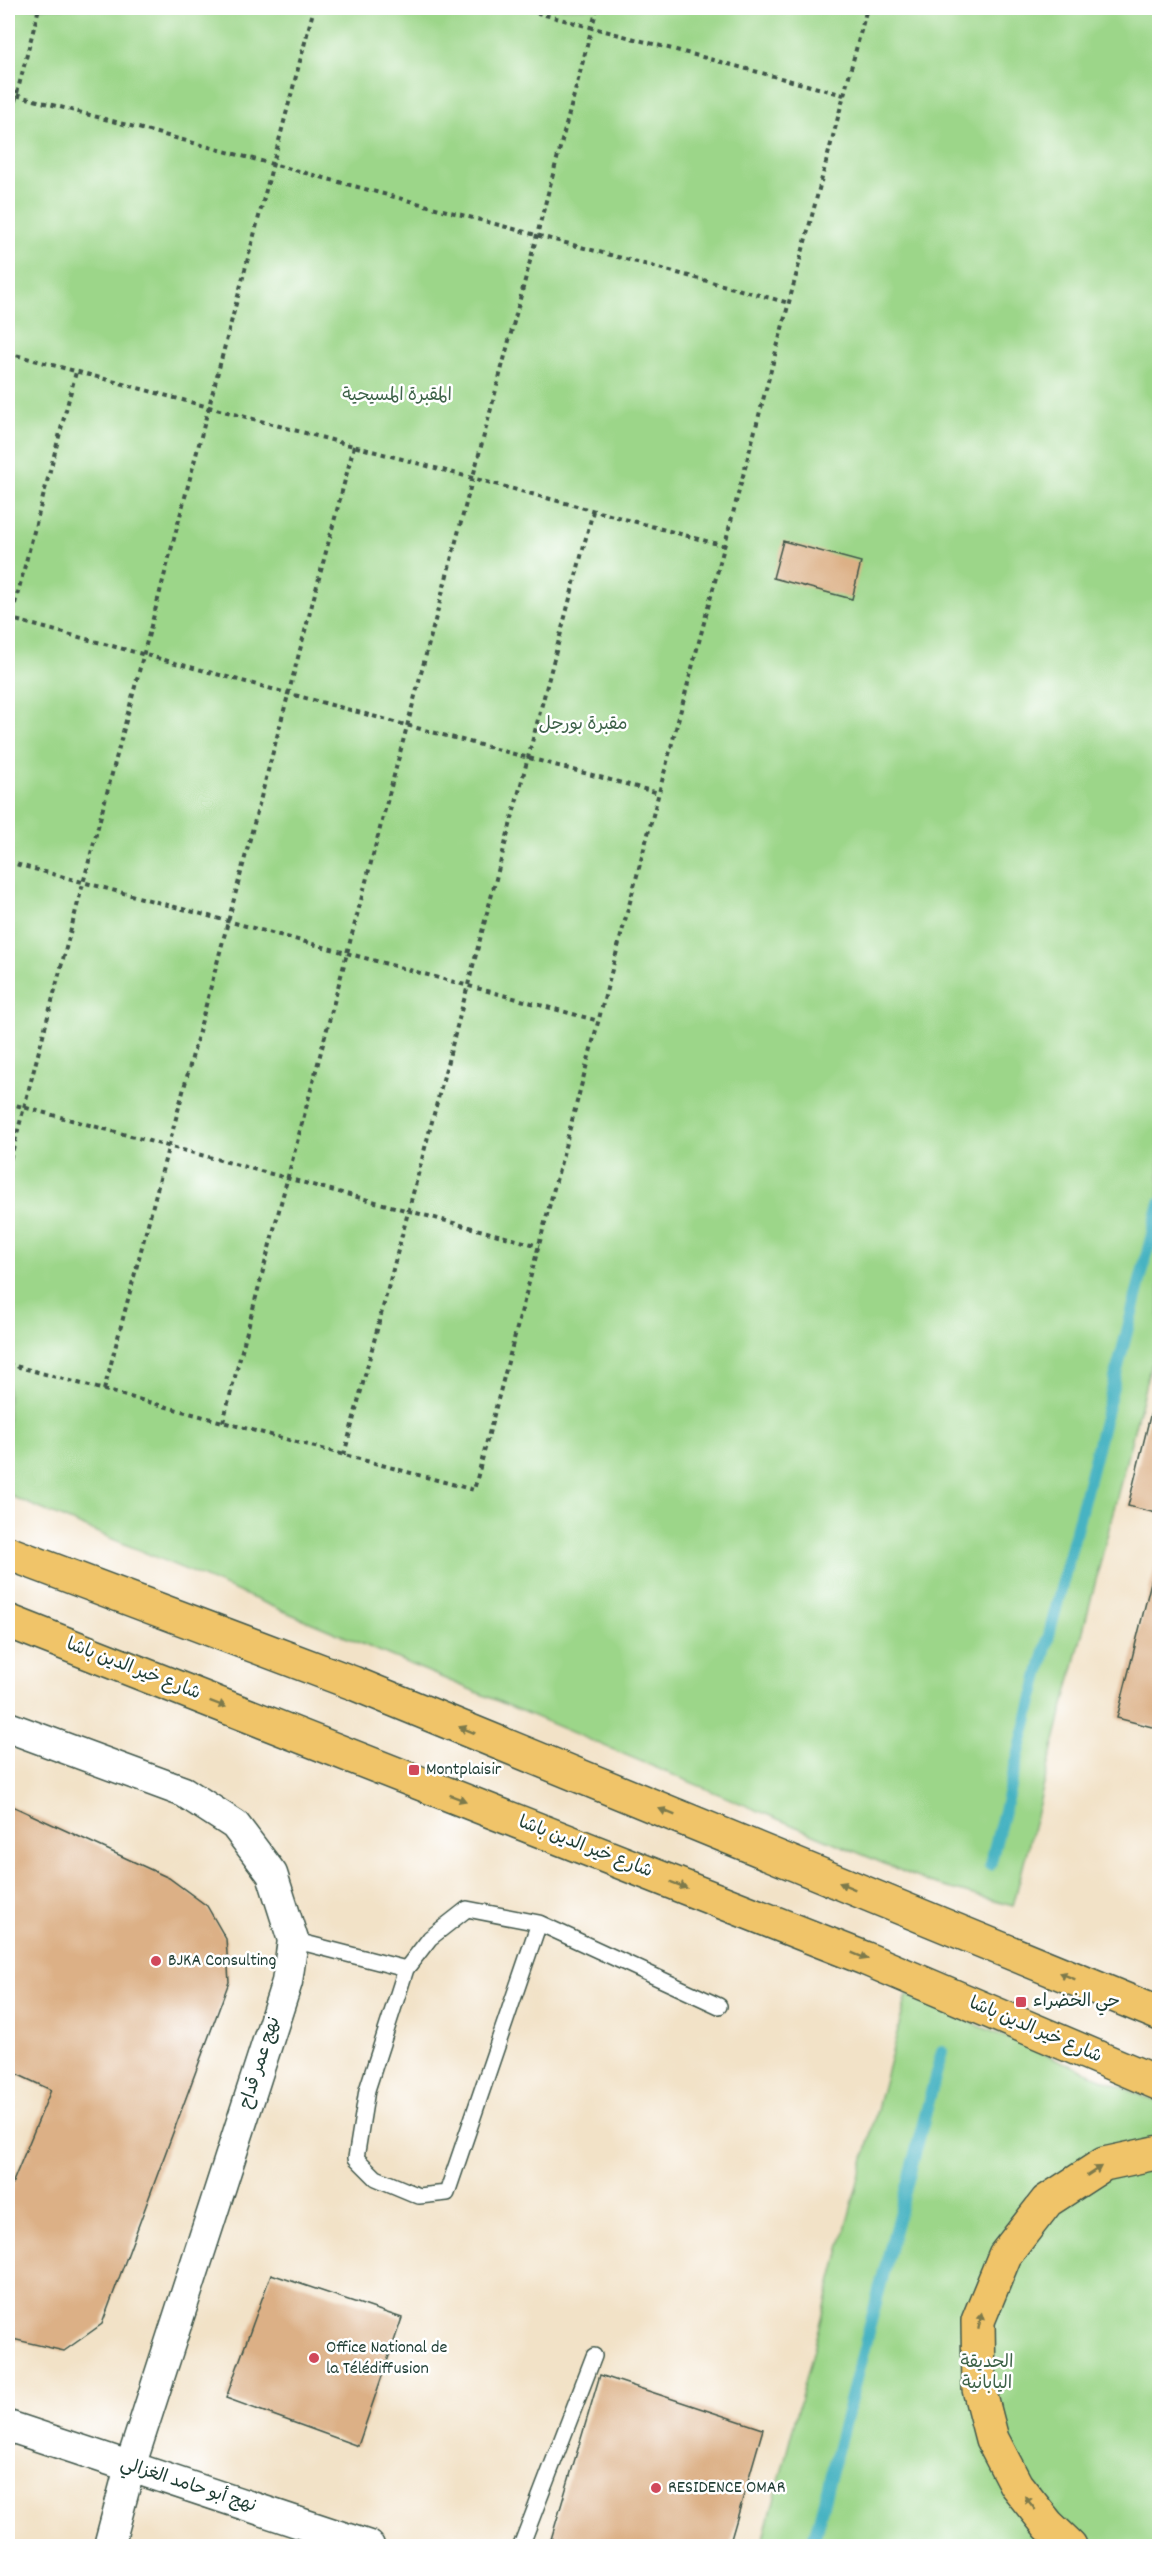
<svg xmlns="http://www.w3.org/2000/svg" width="1167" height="2554" viewBox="0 0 1167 2554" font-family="Dekko,'Playpen Sans Arabic',sans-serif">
<rect width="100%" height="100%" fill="#fff"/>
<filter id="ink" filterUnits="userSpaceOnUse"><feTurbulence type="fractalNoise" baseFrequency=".0167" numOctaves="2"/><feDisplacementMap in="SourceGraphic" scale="12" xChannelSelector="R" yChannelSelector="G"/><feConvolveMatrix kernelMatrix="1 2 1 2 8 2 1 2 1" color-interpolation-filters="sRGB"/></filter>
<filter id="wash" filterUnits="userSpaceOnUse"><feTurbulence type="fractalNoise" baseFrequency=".008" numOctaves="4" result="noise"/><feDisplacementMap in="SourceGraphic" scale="24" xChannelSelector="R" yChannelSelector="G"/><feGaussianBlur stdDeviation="1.35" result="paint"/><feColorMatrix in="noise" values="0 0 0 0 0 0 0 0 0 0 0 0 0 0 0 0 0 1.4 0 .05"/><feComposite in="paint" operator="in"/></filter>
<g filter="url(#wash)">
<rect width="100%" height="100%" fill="#f2e2c7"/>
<path fill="#9cd689" stroke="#5e8a5e" stroke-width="1.5" d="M8,8H1159V1332L1013,1906L930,1883L8,1495Z
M907,1995L1159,2103V2546H762Z"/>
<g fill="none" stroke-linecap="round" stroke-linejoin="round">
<path stroke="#46b3c2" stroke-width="12" d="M990,1865L1160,1203
M812,2546L942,2051"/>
</g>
<g id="blocks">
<path fill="#dcb086" d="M783,541L861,562L852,599L773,578Z
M1151,1412L1160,1414V1514L1128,1506Z
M1160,1546V1729L1117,1718Z
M8,1804L169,1878L207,1906L226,1939L229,1982L102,2324L64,2351L8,2338V2189H10L51,2090L8,2070Z
M271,2274L402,2318L358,2446L226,2398Z
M600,2375L763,2429L729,2546H549Z"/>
</g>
</g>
<g filter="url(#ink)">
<use href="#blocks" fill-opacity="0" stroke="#3f564a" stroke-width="1.5"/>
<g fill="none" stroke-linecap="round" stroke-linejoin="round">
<g stroke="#3f564a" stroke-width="18">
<path id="lane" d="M293,1940L406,1969L430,1938L467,1909L539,1923L719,2006
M406,1969L367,2090L356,2158L376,2178L419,2196L447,2193L539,1923
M521,2546L594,2356"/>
</g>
<g stroke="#3f564a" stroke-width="33">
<path id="street" d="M8,1727L184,1792L235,1825L272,1874L293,1940L287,1982L130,2467L109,2546
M8,2426L369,2546"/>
</g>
<g stroke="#3f564a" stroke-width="36">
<path id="primary" d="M8,1553L353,1683L1160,2014
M8,1621L864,1958L1160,2084"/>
</g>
<g stroke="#3f564a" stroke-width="36">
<path id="highway" d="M1070,2546L1048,2525L1016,2485L992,2439L979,2389L978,2321L1005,2255L1047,2201L1104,2164L1160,2152"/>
</g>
<path stroke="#3f564a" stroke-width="4" stroke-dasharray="4.5 4.5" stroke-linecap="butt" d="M519,8L844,95
M8,93L789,303
M8,128L39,8
M8,353L725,546
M8,618L659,793
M8,630L76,372
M8,862L599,1021
M8,1103L539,1246
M8,1168L314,8
M8,1364L474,1490L867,8
M104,1390L354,446
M223,1422L597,8
M344,1455L593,511"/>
<use href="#lane" stroke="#fff" stroke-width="15"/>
<use href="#street" stroke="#fff" stroke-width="30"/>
<use href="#primary" stroke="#f0c469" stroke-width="33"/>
<use href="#highway" stroke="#f0c469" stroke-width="33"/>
</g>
<defs><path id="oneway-solid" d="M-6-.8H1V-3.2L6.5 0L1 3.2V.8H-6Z" transform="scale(1.5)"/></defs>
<g fill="#7d7a4c">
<use href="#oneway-solid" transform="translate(218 1704) rotate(21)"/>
<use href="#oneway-solid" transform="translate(467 1730) rotate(-158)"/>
<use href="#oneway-solid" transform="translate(458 1798) rotate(21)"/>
<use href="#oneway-solid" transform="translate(667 1812) rotate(-158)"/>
<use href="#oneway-solid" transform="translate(679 1885) rotate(21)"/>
<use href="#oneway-solid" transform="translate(847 1886) rotate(-158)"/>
<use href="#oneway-solid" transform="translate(860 1956) rotate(22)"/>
<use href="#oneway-solid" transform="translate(1067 1976) rotate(-158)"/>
<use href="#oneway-solid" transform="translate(1094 2171) rotate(-33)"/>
<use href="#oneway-solid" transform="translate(980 2321) rotate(-79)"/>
<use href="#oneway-solid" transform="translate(1030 2503) rotate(-128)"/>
</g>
</g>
<g fill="#d1495b" stroke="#fff" stroke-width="2">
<rect x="408" y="1764" width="12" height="12" rx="3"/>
<circle cx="156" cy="1961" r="6"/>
<rect x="1015" y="1996" width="12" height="12" rx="3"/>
<circle cx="314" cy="2358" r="6"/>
<circle cx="656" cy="2488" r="6"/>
</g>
<g text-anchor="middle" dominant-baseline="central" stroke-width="5" stroke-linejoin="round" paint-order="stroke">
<g font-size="18" fill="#3e6349" stroke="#fff">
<text x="397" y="396">المقبرة المسيحية</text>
<text x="583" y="725">مقبرة بورجل</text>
<text x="987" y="2363">الحديقة<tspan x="987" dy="21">اليابانية</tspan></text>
</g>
<g font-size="18" fill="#1f3d34" stroke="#fff">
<text transform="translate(133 1670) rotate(21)">شارع خير الدين باشا</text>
<text transform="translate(585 1848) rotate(21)">شارع خير الدين باشا</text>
<text transform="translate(1035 2031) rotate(23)">شارع خير الدين باشا</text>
<text transform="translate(261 2063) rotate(-72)">نهج عمر قداح</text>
<text transform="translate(188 2486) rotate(18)">نهج أبو حامد الغزالي</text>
</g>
<g font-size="18" fill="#1f3d34" stroke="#fff" text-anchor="start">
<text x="426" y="1770">Montplaisir</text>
<text x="168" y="1961">BJKA Consulting</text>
<text x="1033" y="2002">حي الخضراء</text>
<text x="326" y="2348">Office National de<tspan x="326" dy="21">la Télédiffusion</tspan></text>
<text x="668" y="2488">RESIDENCE OMAR</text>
</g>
</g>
<rect width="1167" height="2554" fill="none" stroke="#fff" stroke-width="30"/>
</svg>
